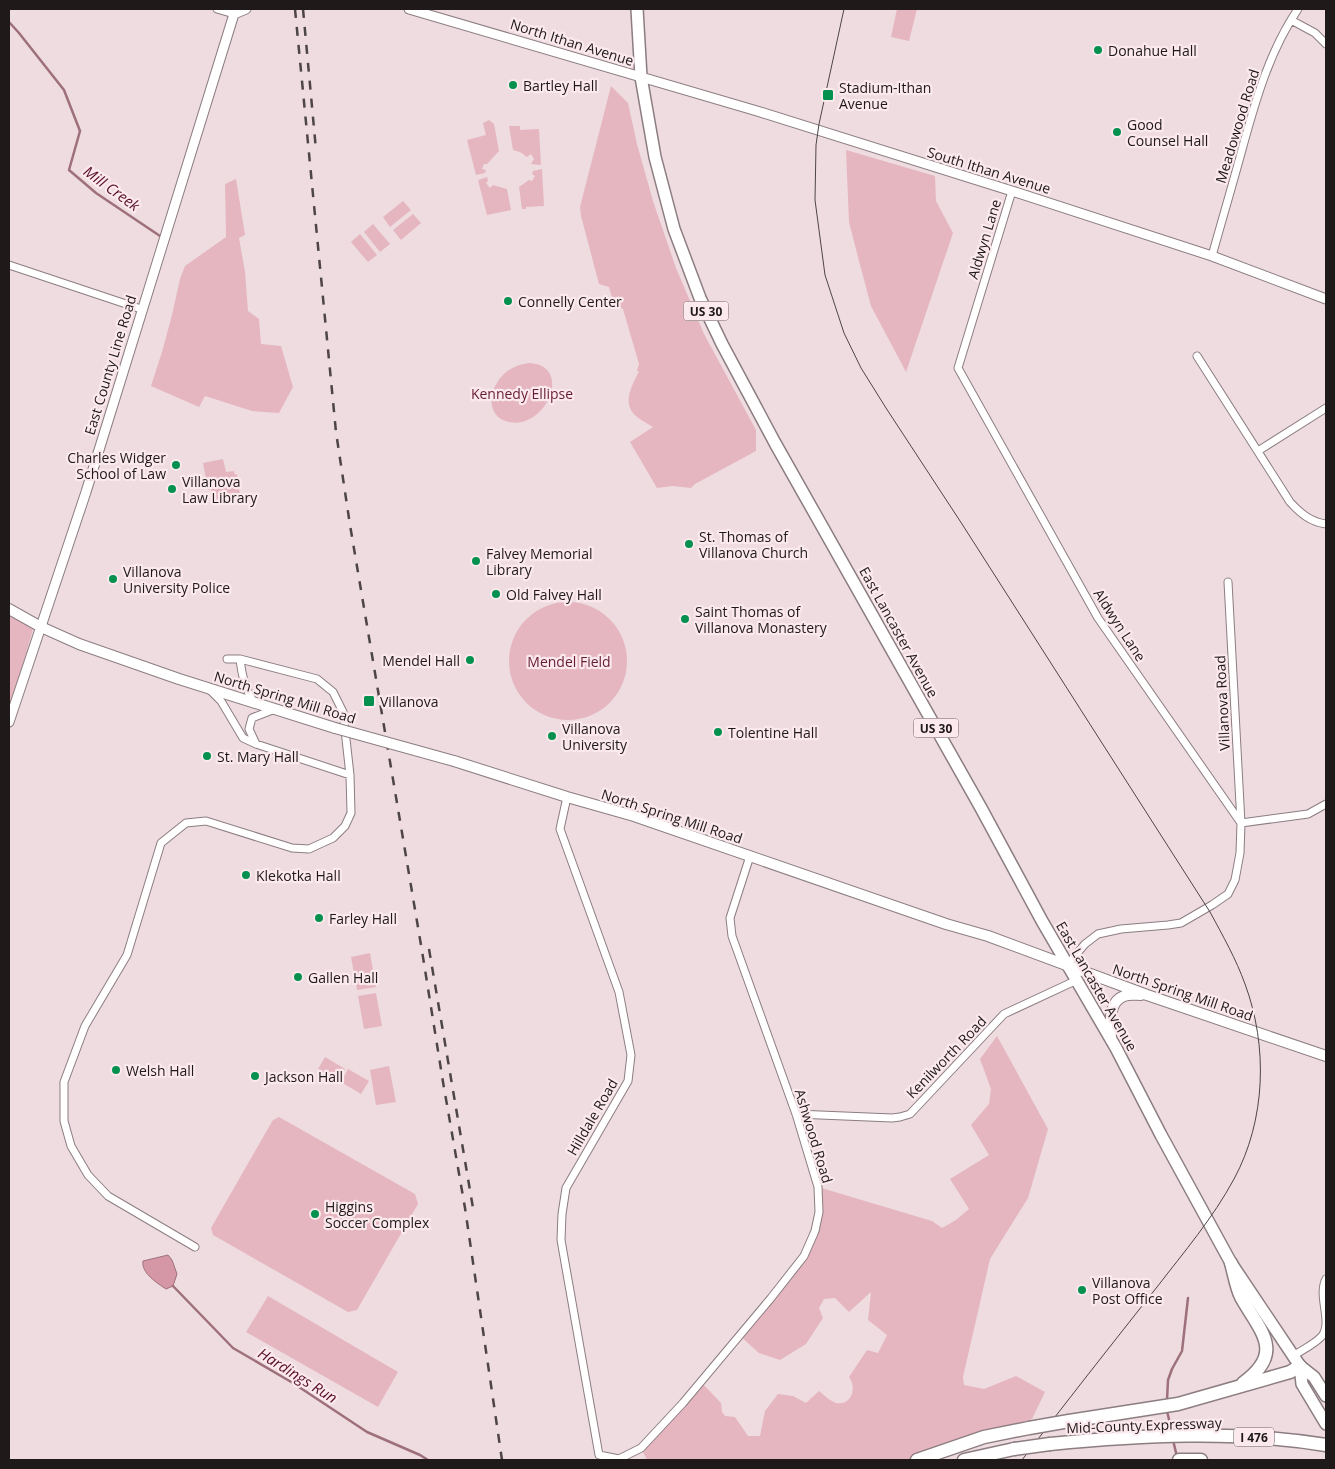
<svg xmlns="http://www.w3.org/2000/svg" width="1335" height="1469" viewBox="0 0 1335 1469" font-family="'Open Sans',sans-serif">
<rect width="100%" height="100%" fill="#eedce0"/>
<path fill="#e5b6c0" d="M897,9H917L909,41L891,37Z
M611,86L628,103L637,144L653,201L676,268L704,334L756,430V451L695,484L691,488L673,486L657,488L630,442L653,427C647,423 634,417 631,410C624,398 634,382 639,371H637L639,364L623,309L613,301L609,287L599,284L581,216L580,207Z
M489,120L494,124L499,151L487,164H484L482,169L486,170L485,173L476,175L467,140L486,135L483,123Z
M509,126H520V130L539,129L541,165L531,164L534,159L531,154L527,157L520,152L513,150Z
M846,150L935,176L936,201L953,233L906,372L871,306L858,257L849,222Z
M542,169L544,206L526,207V209H522L519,187L529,180L532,181L535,176L532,174L533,171Z
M487,177L488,181L486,183L490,188L493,185L507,189L511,210L487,215L478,180Z
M236,179L245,235L239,238L245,272L248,311L259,319L261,344L281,346L293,387L279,413L252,411L205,396L199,407L151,386L162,352L172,315L180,279L185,266L226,237L225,184Z
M403,201L411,210L390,227L383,217Z
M413,214L421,223L401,240L393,230Z
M373,224L390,244L380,252L364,232Z
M360,234L377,255L368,262L351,242Z
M529,363C574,365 546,430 509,422C483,416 490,386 505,373C512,367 520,364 529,363Z
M223,459L226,472L234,471L235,475L237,474L241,501L217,505V503L214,504L211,489L208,490L203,463Z
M509 661a59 59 0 1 1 118 0a59 59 0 1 1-118 0Z
M9,615L33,629L9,715Z
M370,953L376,987L357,990L351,957Z
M376,993L382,1026L364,1029L358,996Z
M997,1036L1048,1129L1028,1198L990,1259L963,1377L964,1385L984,1389L1016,1376L1045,1392L1032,1419L915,1460H647L641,1448L701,1382L721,1403L722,1412L725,1416L735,1417L748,1436H760L765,1411L778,1394L793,1396L806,1403L819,1391C824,1395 830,1401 836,1403C852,1406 857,1388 849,1377L867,1350L878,1353L887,1335L868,1320L871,1292L849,1312L835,1298L824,1299L819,1308L823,1318L806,1344L780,1360L759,1353L740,1336L804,1256L815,1231L818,1187L932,1221L942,1228L956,1220L969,1209L950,1179L989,1155L971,1125L989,1104L991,1089L980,1059Z
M325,1057L345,1069L338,1080L318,1069Z
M389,1066L396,1102L376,1105L370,1070Z
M348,1069L369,1081L361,1094L341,1082Z
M279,1117L415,1194L418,1204L357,1310L348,1312L213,1235L211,1228L273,1120Z
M268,1296L398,1372L378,1407L246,1332Z"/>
<path fill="#d596a5" stroke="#9e707b" d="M168,1255L172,1260L177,1274L173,1286L166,1289C157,1283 141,1273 143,1261Z"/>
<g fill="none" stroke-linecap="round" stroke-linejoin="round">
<path stroke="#9e707b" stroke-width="2.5" d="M9,22L19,33L64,90L80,131L69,170L96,193L160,236
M173,1286L233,1348L293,1383L367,1432L420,1455L428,1460
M1167,1400L1168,1380L1172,1369L1182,1351L1188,1298
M1167,1411L1172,1432
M1173,1440L1177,1457"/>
<g stroke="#8c7d80" stroke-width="9">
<path id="minor" d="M217,9L234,14
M1291,20L1315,33L1326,44
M1012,191L958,368L1098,618L1241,823
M1212,256C1222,220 1233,183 1243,146C1256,99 1270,50 1298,9
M9,265L141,309
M1197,356L1290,502C1301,514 1311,522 1326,524
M1258,451L1326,408
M240,659C242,676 245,688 254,703
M210,690L221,701L243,738L256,744L350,775
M256,744L249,729L252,718L275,709
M567,797L560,829L619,992L631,1055L628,1081L566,1188L562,1214L561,1240L599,1455L619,1459L641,1448L683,1403L771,1298L804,1256L815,1231L819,1212L818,1187L796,1114L732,936L730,918L750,856
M1241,823L1308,814L1326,804
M1067,965L1085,944L1098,934L1121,929L1168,925L1181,923L1212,905L1228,894L1235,880L1240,853L1241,823L1228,582
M796,1114L892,1118L900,1117L910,1114L1004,1014L1077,980
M195,1247L108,1196L88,1175L71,1146L64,1121V1082L85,1026L127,955L161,843L186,823L206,821L292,848L309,849L333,838L345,826L351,813L350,775L343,712L333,692L317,679L240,659H227
M1293,1356C1302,1350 1315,1344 1322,1336C1333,1322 1317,1296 1326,1279"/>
</g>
<g stroke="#8c7d80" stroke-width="11">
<path id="tertiary" d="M409,9L757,111L1012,191L1212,256L1326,299
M9,722L86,492L234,14L246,9"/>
</g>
<g stroke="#8c7d80" stroke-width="12">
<path id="secondary" d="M9,609L41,627L79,644L179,679L335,728
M454,761L567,797L634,816L946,924L988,936L1147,995L1326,1056
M1111,1040C1111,1026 1107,1002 1124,996C1129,994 1135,995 1141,995"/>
</g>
<g stroke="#8c7d80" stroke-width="14">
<path id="trunk" d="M637,9L641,77L655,157L674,229L700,298L722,344L775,443L981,808L1042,921L1116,1048L1161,1135L1231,1263L1300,1366L1314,1377L1326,1396
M1300,1366L1302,1384L1326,1424"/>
</g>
<g stroke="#8c7d80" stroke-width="15">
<path id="motorway" d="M1231,1263C1234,1273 1236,1287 1241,1297C1260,1331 1286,1352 1243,1383
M1069,1421L1178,1404L1290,1372L1300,1366
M1050,1444C1141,1435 1235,1430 1326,1445
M917,1460L984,1437L1029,1428
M964,1460L1014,1449
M1179,1460H1201"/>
</g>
<use href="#minor" stroke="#fff" stroke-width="7"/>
<use href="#tertiary" stroke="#fff" stroke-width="9"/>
<use href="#secondary" stroke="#fff" stroke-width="10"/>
<use href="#trunk" stroke="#fff" stroke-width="11"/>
<use href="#motorway" stroke="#fff" stroke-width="12"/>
<path stroke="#4e4547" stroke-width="1" d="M844,9L819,124L816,145L815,200L825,275L844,333L861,368L886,408L962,524L1210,912C1223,936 1236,959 1245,984C1268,1046 1266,1120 1234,1179C1213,1218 1184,1252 1157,1287C1112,1344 1066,1402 1022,1460"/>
<path stroke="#4e4547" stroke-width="2.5" stroke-dasharray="9 9" stroke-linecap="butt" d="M295,9L336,432L350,525L422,951L443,1082L465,1208L502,1460
M303,9L316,150
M429,949L473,1208"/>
<g stroke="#8c7d80" stroke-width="12" stroke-linecap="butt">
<path id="secondary-bridge" d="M335,728L454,761"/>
</g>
<g stroke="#8c7d80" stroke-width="15" stroke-linecap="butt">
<path id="motorway-bridge" d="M1029,1428L1069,1421
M1014,1449L1050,1444"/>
</g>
<use href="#secondary-bridge" stroke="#fff" stroke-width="10"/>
<use href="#motorway-bridge" stroke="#fff" stroke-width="12"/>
</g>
<g fill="#04904f" stroke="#fbe9ed" stroke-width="2">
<circle cx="1098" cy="50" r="5"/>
<circle cx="513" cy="85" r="5"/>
<rect x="822" y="89" width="12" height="12" rx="2.5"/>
<circle cx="1117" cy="132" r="5"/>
<circle cx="508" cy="301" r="5"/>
<circle cx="176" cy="465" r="5"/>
<circle cx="172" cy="489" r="5"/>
<circle cx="689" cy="544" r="5"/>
<circle cx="476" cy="561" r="5"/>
<circle cx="113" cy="579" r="5"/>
<circle cx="496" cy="594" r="5"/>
<circle cx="685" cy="619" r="5"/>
<circle cx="470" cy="660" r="5"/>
<rect x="363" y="695" width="12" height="12" rx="2.5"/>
<circle cx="718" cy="732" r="5"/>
<circle cx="552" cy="736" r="5"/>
<circle cx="207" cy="756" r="5"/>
<circle cx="246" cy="875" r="5"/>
<circle cx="319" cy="918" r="5"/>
<circle cx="298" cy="977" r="5"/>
<circle cx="116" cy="1070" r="5"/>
<circle cx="255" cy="1076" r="5"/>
<circle cx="315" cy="1214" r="5"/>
<circle cx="1082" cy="1290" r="5"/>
</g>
<g text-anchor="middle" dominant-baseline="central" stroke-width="4.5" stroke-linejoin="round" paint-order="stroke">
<g fill="#fbe9ed" stroke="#615759" stroke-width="1">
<rect x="683.5" y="301.5" width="45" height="19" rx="4"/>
<rect x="913.5" y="718.5" width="45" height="19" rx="4"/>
<rect x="1234" y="1427.5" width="40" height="19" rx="4"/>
</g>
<g font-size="12" font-weight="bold" fill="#1f191a">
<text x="706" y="311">US 30</text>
<text x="936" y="728">US 30</text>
<text x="1254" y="1437">I 476</text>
</g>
<g font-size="14" fill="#1f191a" stroke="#fbe9ed">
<text transform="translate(572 42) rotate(17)">North Ithan Avenue</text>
<text transform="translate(1237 126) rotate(-73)">Meadowood Road</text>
<text transform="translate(989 170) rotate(17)">South Ithan Avenue</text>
<text transform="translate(984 239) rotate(-73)">Aldwyn Lane</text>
<text transform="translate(110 365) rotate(-73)">East County Line Road</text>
<text transform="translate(1120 625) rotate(57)">Aldwyn Lane</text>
<text transform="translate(899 632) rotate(61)">East Lancaster Avenue</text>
<text transform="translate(285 697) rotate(17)">North Spring Mill Road</text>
<text transform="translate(1222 703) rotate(-93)">Villanova Road</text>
<text transform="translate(672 816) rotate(18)">North Spring Mill Road</text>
<text transform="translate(1097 986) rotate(60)">East Lancaster Avenue</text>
<text transform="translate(1183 992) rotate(19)">North Spring Mill Road</text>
<text transform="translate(946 1057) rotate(-46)">Kenilworth Road</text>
<text transform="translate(592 1117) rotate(-60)">Hilldale Road</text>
<text transform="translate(814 1136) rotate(73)">Ashwood Road</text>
<text transform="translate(1144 1425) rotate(-2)">Mid-County Expressway</text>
</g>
<g font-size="14" fill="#1f191a" stroke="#fbe9ed" text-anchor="start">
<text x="1108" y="50">Donahue Hall</text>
<text x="523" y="85">Bartley Hall</text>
<text x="839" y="87">Stadium-Ithan<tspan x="839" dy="16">Avenue</tspan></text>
<text x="1127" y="124">Good<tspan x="1127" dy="16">Counsel Hall</tspan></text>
<text x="518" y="301">Connelly Center</text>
<text x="166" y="457" text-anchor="end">Charles Widger<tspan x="166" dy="16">School of Law</tspan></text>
<text x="182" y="481">Villanova<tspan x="182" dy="16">Law Library</tspan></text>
<text x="699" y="536">St. Thomas of<tspan x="699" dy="16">Villanova Church</tspan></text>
<text x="486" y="553">Falvey Memorial<tspan x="486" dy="16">Library</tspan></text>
<text x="123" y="571">Villanova<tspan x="123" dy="16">University Police</tspan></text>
<text x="506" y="594">Old Falvey Hall</text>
<text x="695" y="611">Saint Thomas of<tspan x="695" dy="16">Villanova Monastery</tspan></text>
<text x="460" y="660" text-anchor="end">Mendel Hall</text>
<text x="380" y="701">Villanova</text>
<text x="562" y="728">Villanova<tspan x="562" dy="16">University</tspan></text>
<text x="728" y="732">Tolentine Hall</text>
<text x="217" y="756">St. Mary Hall</text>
<text x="256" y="875">Klekotka Hall</text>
<text x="329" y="918">Farley Hall</text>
<text x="308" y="977">Gallen Hall</text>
<text x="126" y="1070">Welsh Hall</text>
<text x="265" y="1076">Jackson Hall</text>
<text x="325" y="1206">Higgins<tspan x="325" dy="16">Soccer Complex</tspan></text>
<text x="1092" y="1282">Villanova<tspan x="1092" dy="16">Post Office</tspan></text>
</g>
<g font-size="14" fill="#661c35" stroke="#fbe9ed">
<text x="522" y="393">Kennedy Ellipse</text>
<text x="569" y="661">Mendel Field</text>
</g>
<g font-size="15" font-style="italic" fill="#590f2a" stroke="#fbe9ed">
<text transform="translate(112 188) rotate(36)">Mill Creek</text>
<text transform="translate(298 1375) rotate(32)">Hardings Run</text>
</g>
</g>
<rect width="1335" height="1469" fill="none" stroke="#1f191a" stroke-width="20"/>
</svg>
